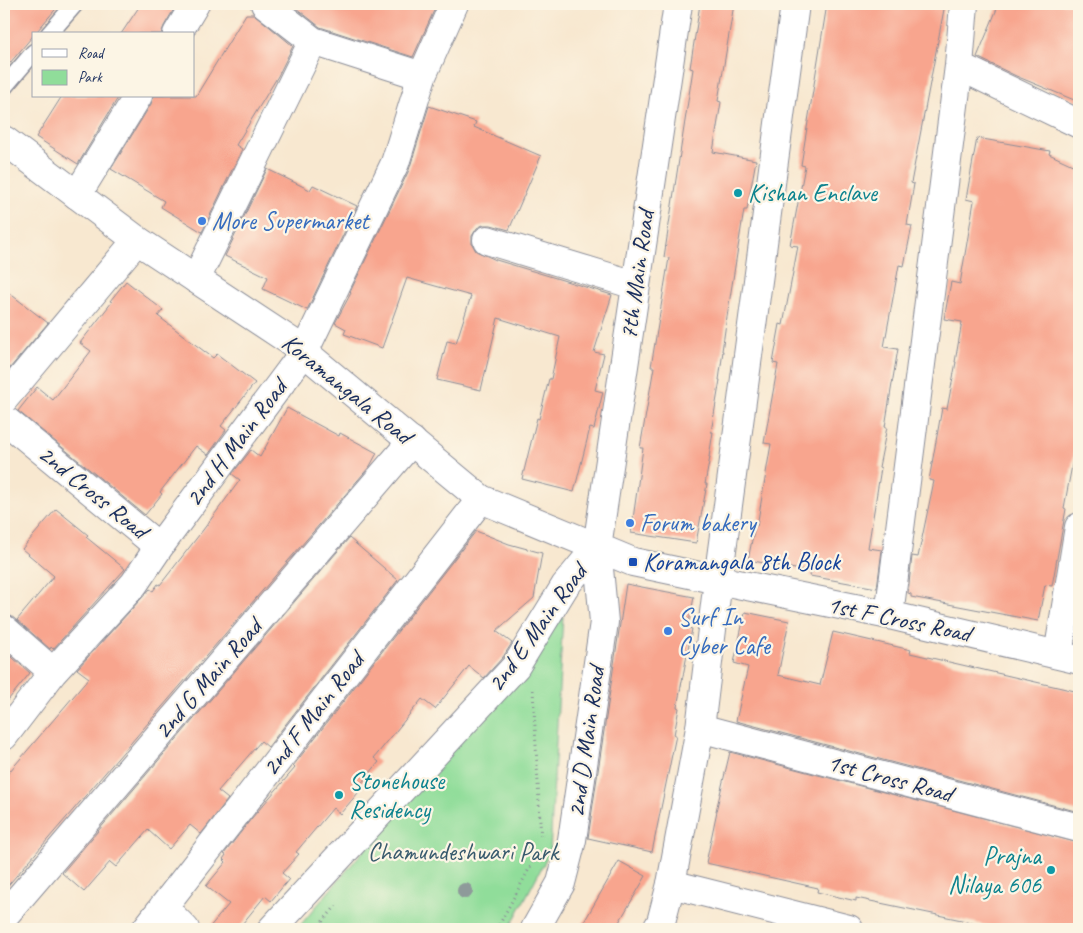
<svg xmlns="http://www.w3.org/2000/svg" width="1083" height="933" viewBox="0 0 1083 933" font-family="Caveat,sans-serif">
<rect width="100%" height="100%" fill="#fcf5e5"/>
<filter id="ink" filterUnits="userSpaceOnUse"><feTurbulence type="fractalNoise" baseFrequency=".02" numOctaves="2"/><feDisplacementMap in="SourceGraphic" scale="10" xChannelSelector="R" yChannelSelector="G"/><feConvolveMatrix kernelMatrix="1 2 1 2 8 2 1 2 1" color-interpolation-filters="sRGB"/></filter>
<filter id="wash" filterUnits="userSpaceOnUse"><feTurbulence type="fractalNoise" baseFrequency=".0096" numOctaves="4" result="noise"/><feDisplacementMap in="SourceGraphic" scale="20" xChannelSelector="R" yChannelSelector="G"/><feGaussianBlur stdDeviation="1.12" result="paint"/><feColorMatrix in="noise" values="0 0 0 0 0 0 0 0 0 0 0 0 0 0 0 0 0 1.4 0 .05"/><feComposite in="paint" operator="in"/></filter>
<g filter="url(#wash)">
<rect width="100%" height="100%" fill="#f8e8d0"/>
<path fill="#90dd9a" stroke="#56867c" d="M563,616L550,852L509,929H297Z"/>
<g id="blocks">
<path fill="#f8a58e" d="M4,4H60L4,70Z
M141,4H177L164,26L161,34H121Z
M291,4H437L413,57L320,27Z
M700,4H734L718,101L721,102L713,152L756,160L747,210H744L726,323L722,351H723L719,380H720L711,432H713L709,457H710L705,484H707L696,543L631,533L643,448H640L654,367H651L669,258L664,257L693,69L690,68Z
M827,4H945L911,183L914,184L907,225L912,226L904,266L899,265L884,347L898,349L891,390L885,427H887L879,467L881,468L868,548L882,550L877,588L810,576L811,572L748,560L755,525L757,526L771,444L764,443L778,364L773,363L780,324L783,325L798,246L790,245L805,166L801,165Z
M999,4H1079V102L1016,76L977,57Z
M246,14H254L293,46L278,76L236,145L242,149L202,232L161,207L164,201L111,169L151,104L154,96H196Z
M62,96H119L78,164L36,137Z
M429,106L476,122L474,127L541,156L509,230L491,225H483L477,228L472,236V244L476,251L496,260L612,295L594,352L604,354L595,390L603,392L594,429L590,428L574,492L522,479L537,418L539,419L549,379H551L560,337L498,318L481,390L437,380L447,341L456,343L471,296L407,278L382,348L344,334L346,329L335,323L351,293L350,292L409,170Z
M977,138L1050,151L1049,154L1079,168V428L1064,508L1066,509L1052,586L1045,585L1038,621L911,597V594L908,593L912,556L918,557L934,481L929,480L942,408L947,409L956,362H955L962,322L944,319L951,282L960,284L974,201L966,199Z
M267,169L310,190L313,185L357,206L307,310L263,289L268,277L225,256Z
M126,281L163,310L158,316L213,358L217,354L255,383L221,426L226,430L208,455L196,446L160,492L162,494L145,515L18,411L37,387L53,400L91,351L80,343L112,302L110,301Z
M4,289L48,323L4,375Z
M287,408L339,436L340,433L377,453L370,466L4,890V778L84,684L89,678L77,669L150,589L153,591L158,584L160,585L203,530L240,480L232,474L251,450L260,457Z
M56,509L88,535L86,537L125,569L53,649L51,647L50,649L17,620L54,576L22,549Z
M476,531L509,544L542,553L534,598L496,631L512,643L503,657L484,678L469,666L435,709L422,699L374,758L379,762L355,791L358,793L340,814L333,808L296,852L299,854L282,873L289,879L271,901L265,896L238,929H208L229,904L206,886L226,862L223,859L226,855L224,854L251,819L295,768L293,766Z
M349,538L398,580L268,747L261,741L218,791L228,799L201,834L190,825L169,849L148,830L116,867L110,862L84,892L62,873Z
M626,584L694,597L688,628L692,629L677,707L679,708L674,735H676L652,852L588,838Z
M745,612L789,621L778,675L820,685L833,632L911,650L910,653L1079,692V812L736,721L748,667L734,663Z
M4,650L30,673L4,705Z
M730,752L1079,843V929H1005L856,898V901L817,892L818,888L706,863L717,811H716Z
M619,861L646,876L615,929H580Z"/>
</g>
</g>
<g filter="url(#ink)">
<use href="#blocks" fill-opacity="0" stroke="#8a8c97" stroke-width="1"/>
<g fill="none" stroke-linecap="round" stroke-linejoin="round">
<g stroke="#8a8c97" stroke-width="19">
<path id="service" d="M49,34L75,4
M4,87L34,52"/>
</g>
<g stroke="#8a8c97" stroke-width="30">
<path id="minor" d="M265,4L313,41
M795,4L718,580L889,615L1079,660
M177,34L195,4
M959,66L1079,124
M422,76L454,4
M77,195L138,96
M487,240L635,285
M4,399L137,240
M4,419L159,547
M889,615L959,66L964,4
M4,629L53,672
M1058,655L1079,527
M700,728L1079,828
M4,736L53,672L134,584L159,547L304,352L395,163L422,76L313,41L196,279
M163,907L185,929
M4,916L412,441
M146,929L481,499
M272,929L516,666L565,586L597,547
M535,929L561,883L572,840L604,622L597,547L678,4
M657,929L661,922L671,884"/>
</g>
<g stroke="#8a8c97" stroke-width="30">
<path id="tertiary" d="M4,140L137,240L293,343L481,499L633,562L718,580L700,728L671,884L849,929"/>
</g>
<path stroke="#8a8c97" stroke-width="3" stroke-dasharray="1 4" stroke-linecap="butt" d="M533,690L541,839
M316,929L336,906
M497,929L536,856"/>
<use href="#service" stroke="#fff" stroke-width="16"/>
<use href="#minor" stroke="#fff" stroke-width="28"/>
<use href="#tertiary" stroke="#fff" stroke-width="28"/>
</g>
<circle fill="#8e9a9a" cx="465" cy="891" r="8"/>
</g>
<g fill="#0f9aa8" stroke="#fcf5e5" stroke-width="2">
<circle cx="738" cy="193" r="5"/>
<circle cx="339" cy="795" r="5"/>
<circle cx="1051" cy="870" r="5"/>
</g>
<g fill="#3f7fe0" stroke="#fcf5e5" stroke-width="2">
<circle cx="202" cy="221" r="5"/>
<circle cx="630" cy="523" r="5"/>
<circle cx="668" cy="631" r="5"/>
</g>
<rect fill="#1a4fb4" stroke="#fcf5e5" stroke-width="2" x="628" y="557" width="10" height="10" rx="2.5"/>
<g text-anchor="middle" dominant-baseline="central" stroke-width="4.5" stroke-linejoin="round" paint-order="stroke">
<g font-size="25" fill="#0d838f" stroke="#fcf5e5" text-anchor="start">
<text x="748" y="193">Kishan Enclave</text>
<text x="349" y="781">Stonehouse<tspan x="349" dy="29">Residency</tspan></text>
<text x="1041" y="856" text-anchor="end">Prajna<tspan x="1041" dy="29">Nilaya 606</tspan></text>
</g>
<g font-size="25" fill="#366cbe" stroke="#fcf5e5" text-anchor="start">
<text x="212" y="221">More Supermarket</text>
<text x="640" y="523">Forum bakery</text>
<text x="678" y="617">Surf In<tspan x="678" dy="29">Cyber Cafe</tspan></text>
</g>
<g font-size="25" fill="#1b2f5e" stroke="#fcf5e5">
<text transform="translate(637 275) rotate(-82)">7th Main Road</text>
<text transform="translate(347 389) rotate(39)">Koramangala Road</text>
<text transform="translate(236 443) rotate(-53)">2nd H Main Road</text>
<text transform="translate(93 492) rotate(39)">2nd Cross Road</text>
<text transform="translate(899 619) rotate(12)">1st F Cross Road</text>
<text transform="translate(537 628) rotate(-54)">2nd E Main Road</text>
<text transform="translate(208 679) rotate(-49)">2nd G Main Road</text>
<text transform="translate(313 714) rotate(-52)">2nd F Main Road</text>
<text transform="translate(586 742) rotate(-82)">2nd D Main Road</text>
<text transform="translate(890 778) rotate(15)">1st Cross Road</text>
</g>
<g font-size="25" fill="#164399" stroke="#fcf5e5" text-anchor="start">
<text x="643" y="562">Koramangala 8th Block</text>
</g>
<g font-size="25" fill="#385a6d" stroke="#fcf5e5">
<text x="463" y="852">Chamundeshwari Park</text>
</g>
</g>
<rect width="1083" height="933" fill="none" stroke="#fcf5e5" stroke-width="20"/>
<rect x="32" y="32" width="162" height="65" fill="#fcf5e5" stroke="#a2a6af"/>
<rect x="42" y="49" width="25" height="8" fill="#ffffff" stroke="#a2a6af"/>
<text x="78" y="58" font-size="15" fill="#1b2f5e">Road</text>
<rect x="42" y="70" width="25" height="15" fill="#90dd9a" stroke="#a2a6af"/>
<text x="78" y="82" font-size="15" fill="#1b2f5e">Park</text>
</svg>
